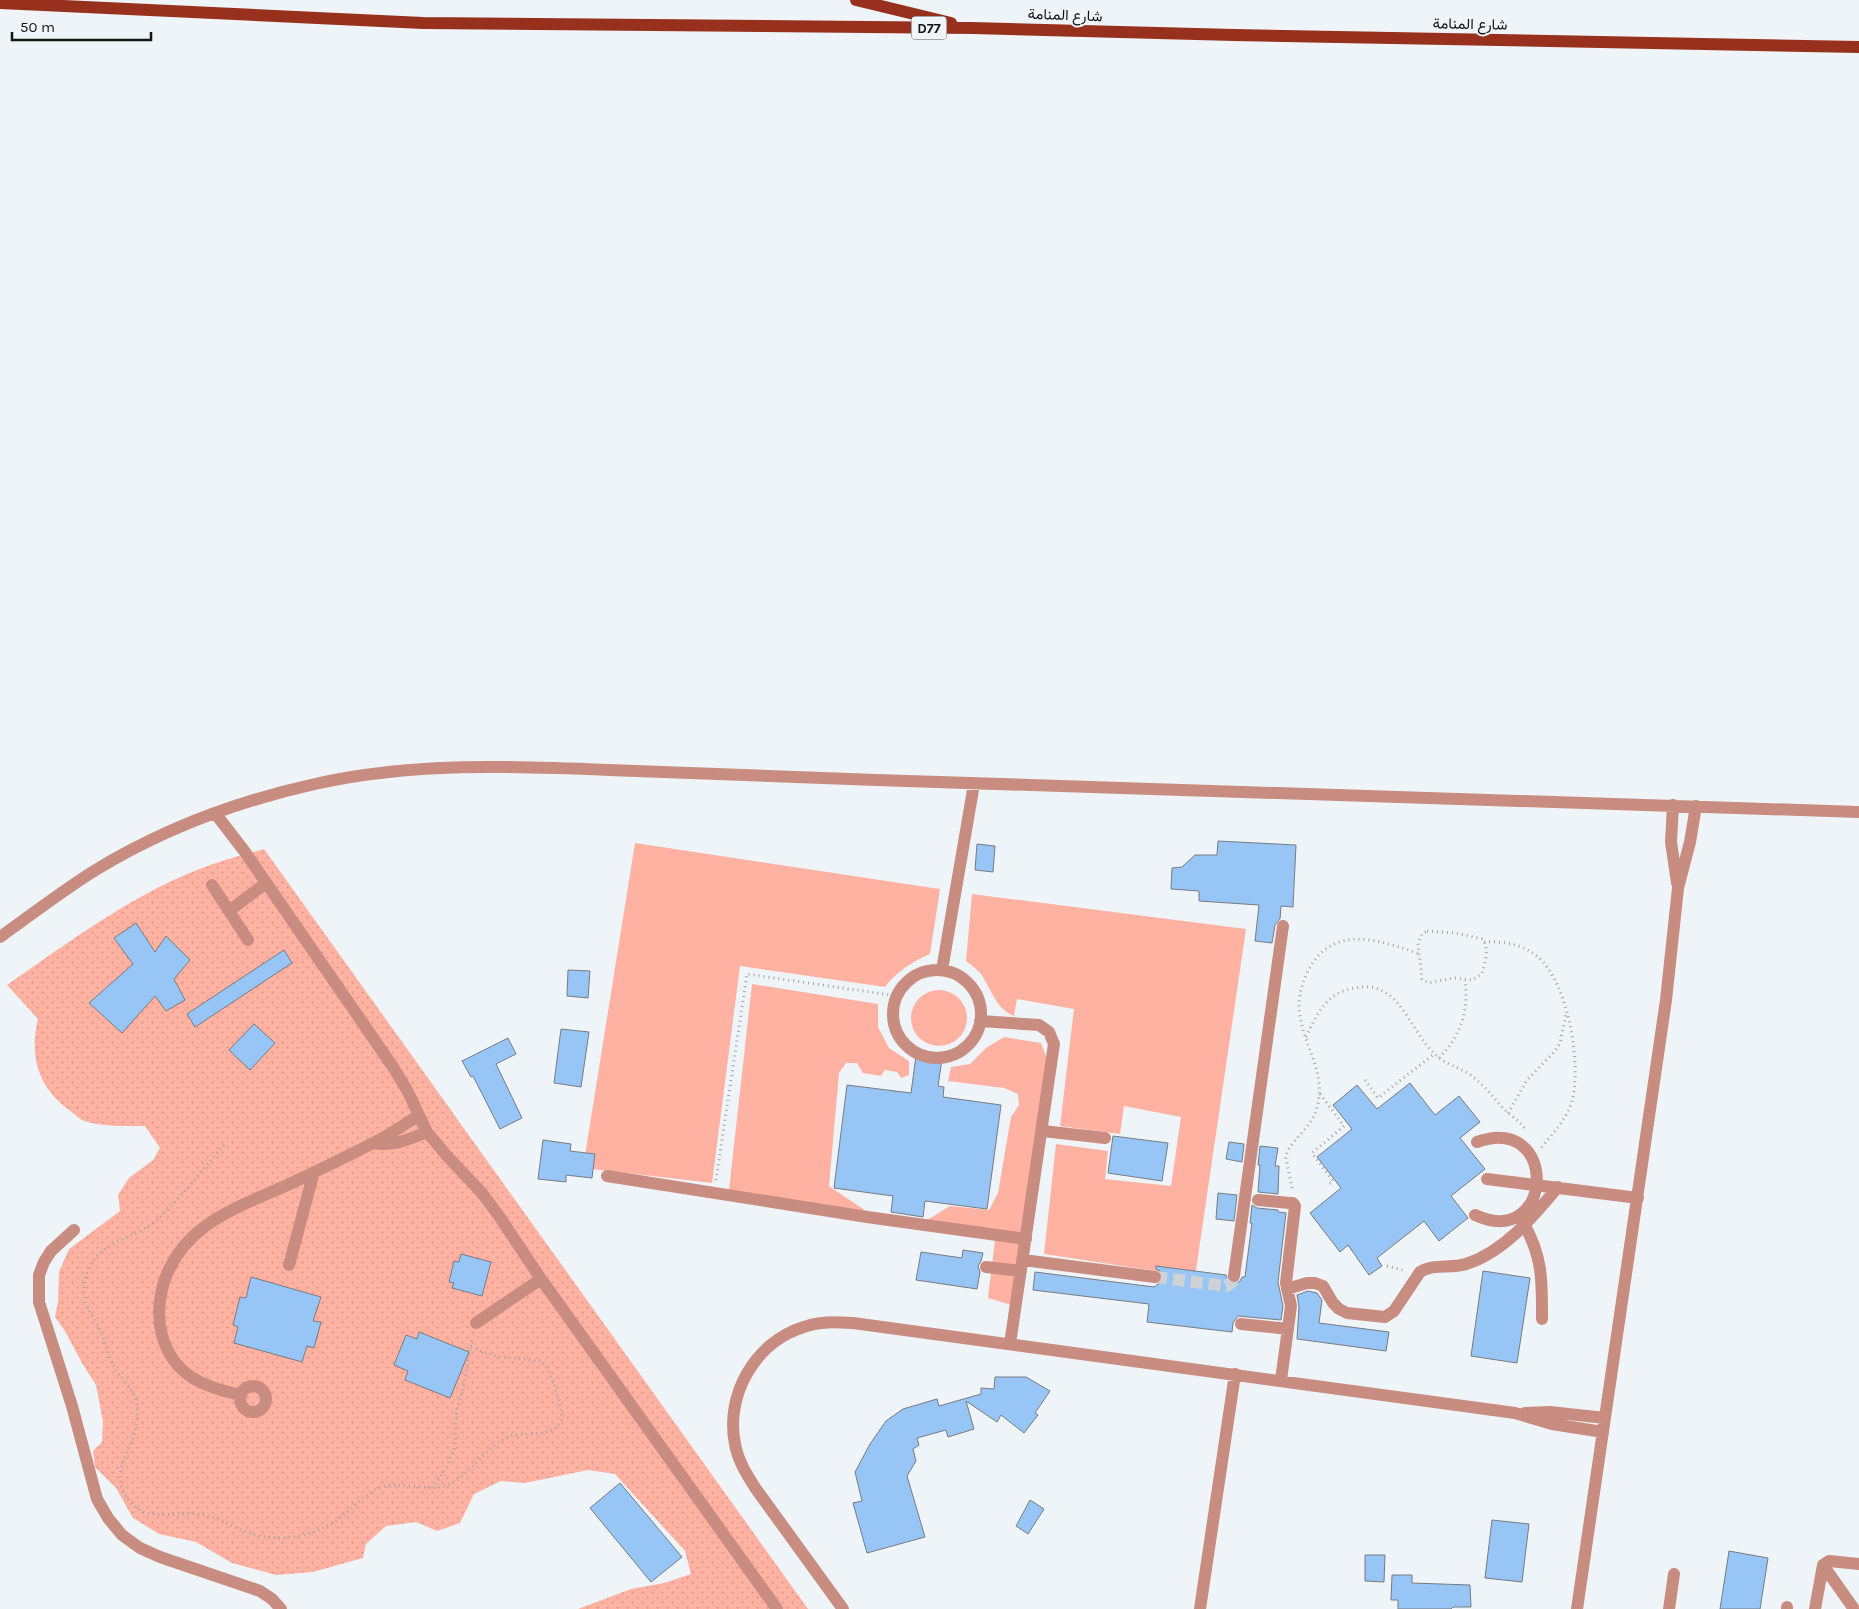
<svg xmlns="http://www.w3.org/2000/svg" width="1859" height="1609" viewBox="0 0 1859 1609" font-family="Karla,Vazirmatn,sans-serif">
<defs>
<pattern id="garden-dots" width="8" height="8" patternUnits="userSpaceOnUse" patternTransform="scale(1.25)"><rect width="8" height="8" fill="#ffb2a2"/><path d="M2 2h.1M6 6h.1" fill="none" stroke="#da988b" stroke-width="1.8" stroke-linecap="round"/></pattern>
</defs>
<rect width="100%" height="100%" fill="#eff4f8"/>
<path fill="#ffb2a2" d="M635,843L940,889L930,954C912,962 897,971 885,987L740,966L712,1183L583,1168Z
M972,894L1246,929L1195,1277L1044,1254L1056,1144L1108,1151L1105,1179L1171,1186L1181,1117L1124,1106L1120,1134L1060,1126L1074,1009L1017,999L1014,1016C995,1008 992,990 981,974C977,969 971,965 966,961Z
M752,984L878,1004V1027L889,1048L909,1061V1075L901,1078L897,1072L885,1070L881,1076L863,1073L857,1063H846L839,1073L829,1186L866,1211L729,1190Z
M911 1018a28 28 0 1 1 56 0a28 28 0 1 1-56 0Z
M1004,1037L1041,1043L1049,1064L1015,1306L988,1298L996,1232L924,1222L950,1206L989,1210L998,1193L1011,1117L1019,1105L1018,1094L1004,1088L948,1081L951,1067L970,1064L986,1048Z"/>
<path fill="url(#garden-dots)" d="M264,849L808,1609H578L631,1589L664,1583L691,1574L685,1551L615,1474L588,1470L525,1483L501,1481L474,1494L460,1523L437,1531L416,1522L386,1526L366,1544L363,1558L313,1572L276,1575L232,1563L196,1542L159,1534L133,1518L116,1488L95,1467L93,1451L102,1442L103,1422L96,1385L82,1363L65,1331L55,1317L58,1302L59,1272L69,1249L120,1211L118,1195L129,1178L153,1160L160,1148L145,1126C125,1126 104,1127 84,1121C79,1119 74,1113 69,1110C38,1087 29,1056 38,1019L7,985C72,940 138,890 213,864C230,858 247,854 264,849Z"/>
<path fill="#97c6f6" stroke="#787b80" d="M1218,841L1296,845L1293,907L1281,906L1280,919L1275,925L1272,943L1255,941L1259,905L1199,901V891L1171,889L1172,868L1182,867L1195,855H1217Z
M977,844L995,846L993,872L975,870Z
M136,923L155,952L166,936L190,960L174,979L185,1000L166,1011L155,996L122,1033L89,1003L133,964L114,938Z
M284,950L292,963L195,1027L187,1014Z
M568,970L590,971L588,998L567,996Z
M254,1024L275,1043L250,1070L229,1050Z
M561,1029L589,1032L581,1087L554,1083Z
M508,1038L516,1054L496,1064L522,1118L500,1129L473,1076L471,1077L462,1061Z
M916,1056L942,1059L938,1086L944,1087L943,1097L1001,1105L987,1209L925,1201L923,1217L891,1212L893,1196L834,1188L847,1085L911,1093Z
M1410,1083L1435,1115L1459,1096L1480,1122L1460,1138L1485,1169L1451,1196L1468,1218L1439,1241L1424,1221L1377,1258L1382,1266L1369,1275L1348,1245L1340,1252L1310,1213L1341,1188L1317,1157L1352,1129L1333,1105L1357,1085L1377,1109Z
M1113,1136L1168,1143L1162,1181L1108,1173Z
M543,1140L571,1144L570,1151L595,1154L592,1178L566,1175V1182L538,1179Z
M1229,1142L1244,1144L1242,1162L1226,1159Z
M1260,1146L1278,1148L1275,1166H1279L1278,1194L1258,1192L1260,1165H1258Z
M1218,1193L1237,1195L1234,1221L1216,1219Z
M1252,1205L1257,1208L1278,1210V1212L1286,1213L1278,1282L1283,1306L1281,1320L1238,1316L1233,1323L1232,1332L1147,1322L1149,1304L1033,1290L1035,1272L1154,1287L1161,1282L1163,1278L1160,1271L1156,1269V1266L1226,1275L1229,1282L1237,1284L1240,1281L1242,1277H1245L1252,1223H1250Z
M963,1250L983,1253L981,1261L978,1266L980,1272L977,1289L916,1280L921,1252L962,1258Z
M461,1254L491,1262L482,1296L452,1288L454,1283L449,1282L454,1261L459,1262Z
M1483,1271L1530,1278L1517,1363L1471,1356Z
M251,1277L321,1297L313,1321L321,1322L314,1348L307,1346L302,1362L234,1343L238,1327L233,1325L240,1297L246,1298Z
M1308,1291L1317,1293L1322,1300L1319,1323L1389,1332L1386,1351L1297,1339L1299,1307L1297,1295Z
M419,1332L469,1352L450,1398L405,1380L408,1371L394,1365L406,1335L417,1339Z
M995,1377H1026L1050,1391L1035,1413L1038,1415L1024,1433L1001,1415L997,1422L966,1401L974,1429L948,1437L946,1430L917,1438L919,1445L913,1449L916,1461L907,1476L925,1537L867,1553L853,1503L862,1501L855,1472L870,1444L886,1421L903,1409L937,1399L939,1406L981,1394V1388L994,1389Z
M620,1483L682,1557L651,1582L590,1508Z
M1030,1500L1044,1509L1028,1534L1016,1526Z
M1492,1520L1529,1524L1522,1582L1485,1578Z
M1729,1551L1768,1558L1760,1609H1720Z
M1365,1555H1385L1384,1582L1365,1581Z
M1392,1575H1412V1583L1470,1585L1471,1607H1453L1451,1609H1398V1600H1391Z"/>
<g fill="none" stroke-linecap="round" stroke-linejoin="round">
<path stroke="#ced2d6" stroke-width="12" stroke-dasharray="12 6" stroke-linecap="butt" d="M1155,1277L1227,1286L1232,1282L1234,1276"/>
<path stroke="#a1a5a8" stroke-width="3" stroke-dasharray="1 4" stroke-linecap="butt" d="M1427,931L1455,933L1482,939C1490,948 1485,963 1482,974L1472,980L1454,978L1429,983L1422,979L1418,943L1422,934Z
M1484,942C1503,941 1523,944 1538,957C1568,983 1582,1064 1572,1101C1567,1119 1553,1133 1541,1148
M1306,1037C1317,1014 1326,993 1354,988C1401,978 1408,1031 1436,1055C1445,1064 1458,1067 1469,1074C1482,1083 1491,1094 1501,1106C1509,1115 1519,1120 1526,1130
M1439,1058C1461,1036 1469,1010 1465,980
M1365,1080L1378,1098L1434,1054
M1320,1094L1344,1126L1312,1153L1333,1181L1327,1186
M1508,1113L1527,1080L1555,1051L1560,1043L1566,1014
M224,1145C202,1170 182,1197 158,1219C134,1240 99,1239 87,1273C83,1284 83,1296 87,1306C91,1315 97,1323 101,1332C106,1345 109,1357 115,1369C123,1381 136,1391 137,1406C138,1417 136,1429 132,1440C125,1458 114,1475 125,1495C143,1525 170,1511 196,1514C217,1516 223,1522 241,1530C270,1542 304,1540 331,1524C351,1513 364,1490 387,1486C407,1482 430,1493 450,1484C473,1473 486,1445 511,1436C526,1431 552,1439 561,1421C565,1412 552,1376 546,1366L541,1361L494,1356L470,1347
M716,1180L747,974L897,996
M1292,1188L1286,1158L1287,1152C1299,1131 1316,1126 1319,1097C1322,1068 1304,1044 1300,1016C1297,1000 1301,985 1308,971C1332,923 1380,940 1420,954
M1387,1266L1403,1270
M432,1488L446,1468L455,1447L456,1411L463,1391L472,1337"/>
<path stroke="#c88d80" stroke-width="12" d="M1673,805L1671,842L1677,883
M215,813L245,852L393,1067L407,1090L427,1132L447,1156L482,1193L499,1216L541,1279L777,1609
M212,885L248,940
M229,911L266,883
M0,937C31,915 62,891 94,871C161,830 238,801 315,784C412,762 511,766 609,770C698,774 787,777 876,780C1204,791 1532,800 1859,812
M942,970L974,784
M893 1014a44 44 0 1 1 88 0a44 44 0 1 1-88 0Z
M980,1021L1039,1025L1049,1032L1054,1044L1010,1344
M1043,1131L1105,1138
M373,1143C393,1147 409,1139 427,1132
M607,1176L867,1217L1026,1239
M1487,1179L1638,1198
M1258,1200L1290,1203H1293L1295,1206L1286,1283L1291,1306L1281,1380
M1475,1215C1554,1251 1560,1113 1477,1142
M1524,1224C1543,1258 1542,1281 1542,1319
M74,1230L51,1251L44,1262L39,1275V1302L72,1406L97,1499L108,1518L122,1535L140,1548L160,1557L260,1591L272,1599L281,1609
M1023,1260L1155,1277
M289,1265L314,1172
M986,1267L1021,1271
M1234,1276L1283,926
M1287,1289L1307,1283H1315L1323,1286L1333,1303L1339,1309L1347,1313L1385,1317L1394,1311L1420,1272C1433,1263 1451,1269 1466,1264C1504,1252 1533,1217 1558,1187
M476,1323L541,1279
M1241,1324L1288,1329
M240 1399a13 13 0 1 1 26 0a13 13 0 1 1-26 0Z
M241,1395C203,1387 173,1375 162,1335C157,1317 159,1299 164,1282C185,1219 245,1206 298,1180C323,1168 348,1156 373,1143C388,1136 403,1125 418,1116
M1525,1413L1550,1412L1605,1418
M1823,1565L1854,1609
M843,1609L756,1489C747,1475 738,1461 735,1444C725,1395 755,1342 804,1327C820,1321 836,1322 853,1323L1515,1413L1552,1424L1603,1432
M1200,1609L1235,1374
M1577,1609L1666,1000L1678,888L1690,842L1696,806
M1669,1609L1674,1574
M1787,1609V1607
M1815,1609L1823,1565L1829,1561L1859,1564"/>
<path stroke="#97311e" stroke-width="12" d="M856,0L951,23
M0,3L423,23L972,28L1234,35L1859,47"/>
</g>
<g text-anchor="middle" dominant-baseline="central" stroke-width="4" stroke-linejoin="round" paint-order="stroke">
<rect fill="#eff4f8" stroke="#545759" stroke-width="1" x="911.5" y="16.5" width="35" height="23" rx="4"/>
<g font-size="14" font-weight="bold" fill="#121415">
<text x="929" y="28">D77</text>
</g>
<g font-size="15" fill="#121415" stroke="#eff4f8">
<text transform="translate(1065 15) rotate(2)">شارع المنامة</text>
<text transform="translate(1470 24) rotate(1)">شارع المنامة</text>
</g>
</g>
<path d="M12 32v8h139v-8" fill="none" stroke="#121415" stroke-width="2.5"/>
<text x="20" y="32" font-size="15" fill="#121415" stroke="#eff4f8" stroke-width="4" paint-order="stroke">50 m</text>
</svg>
